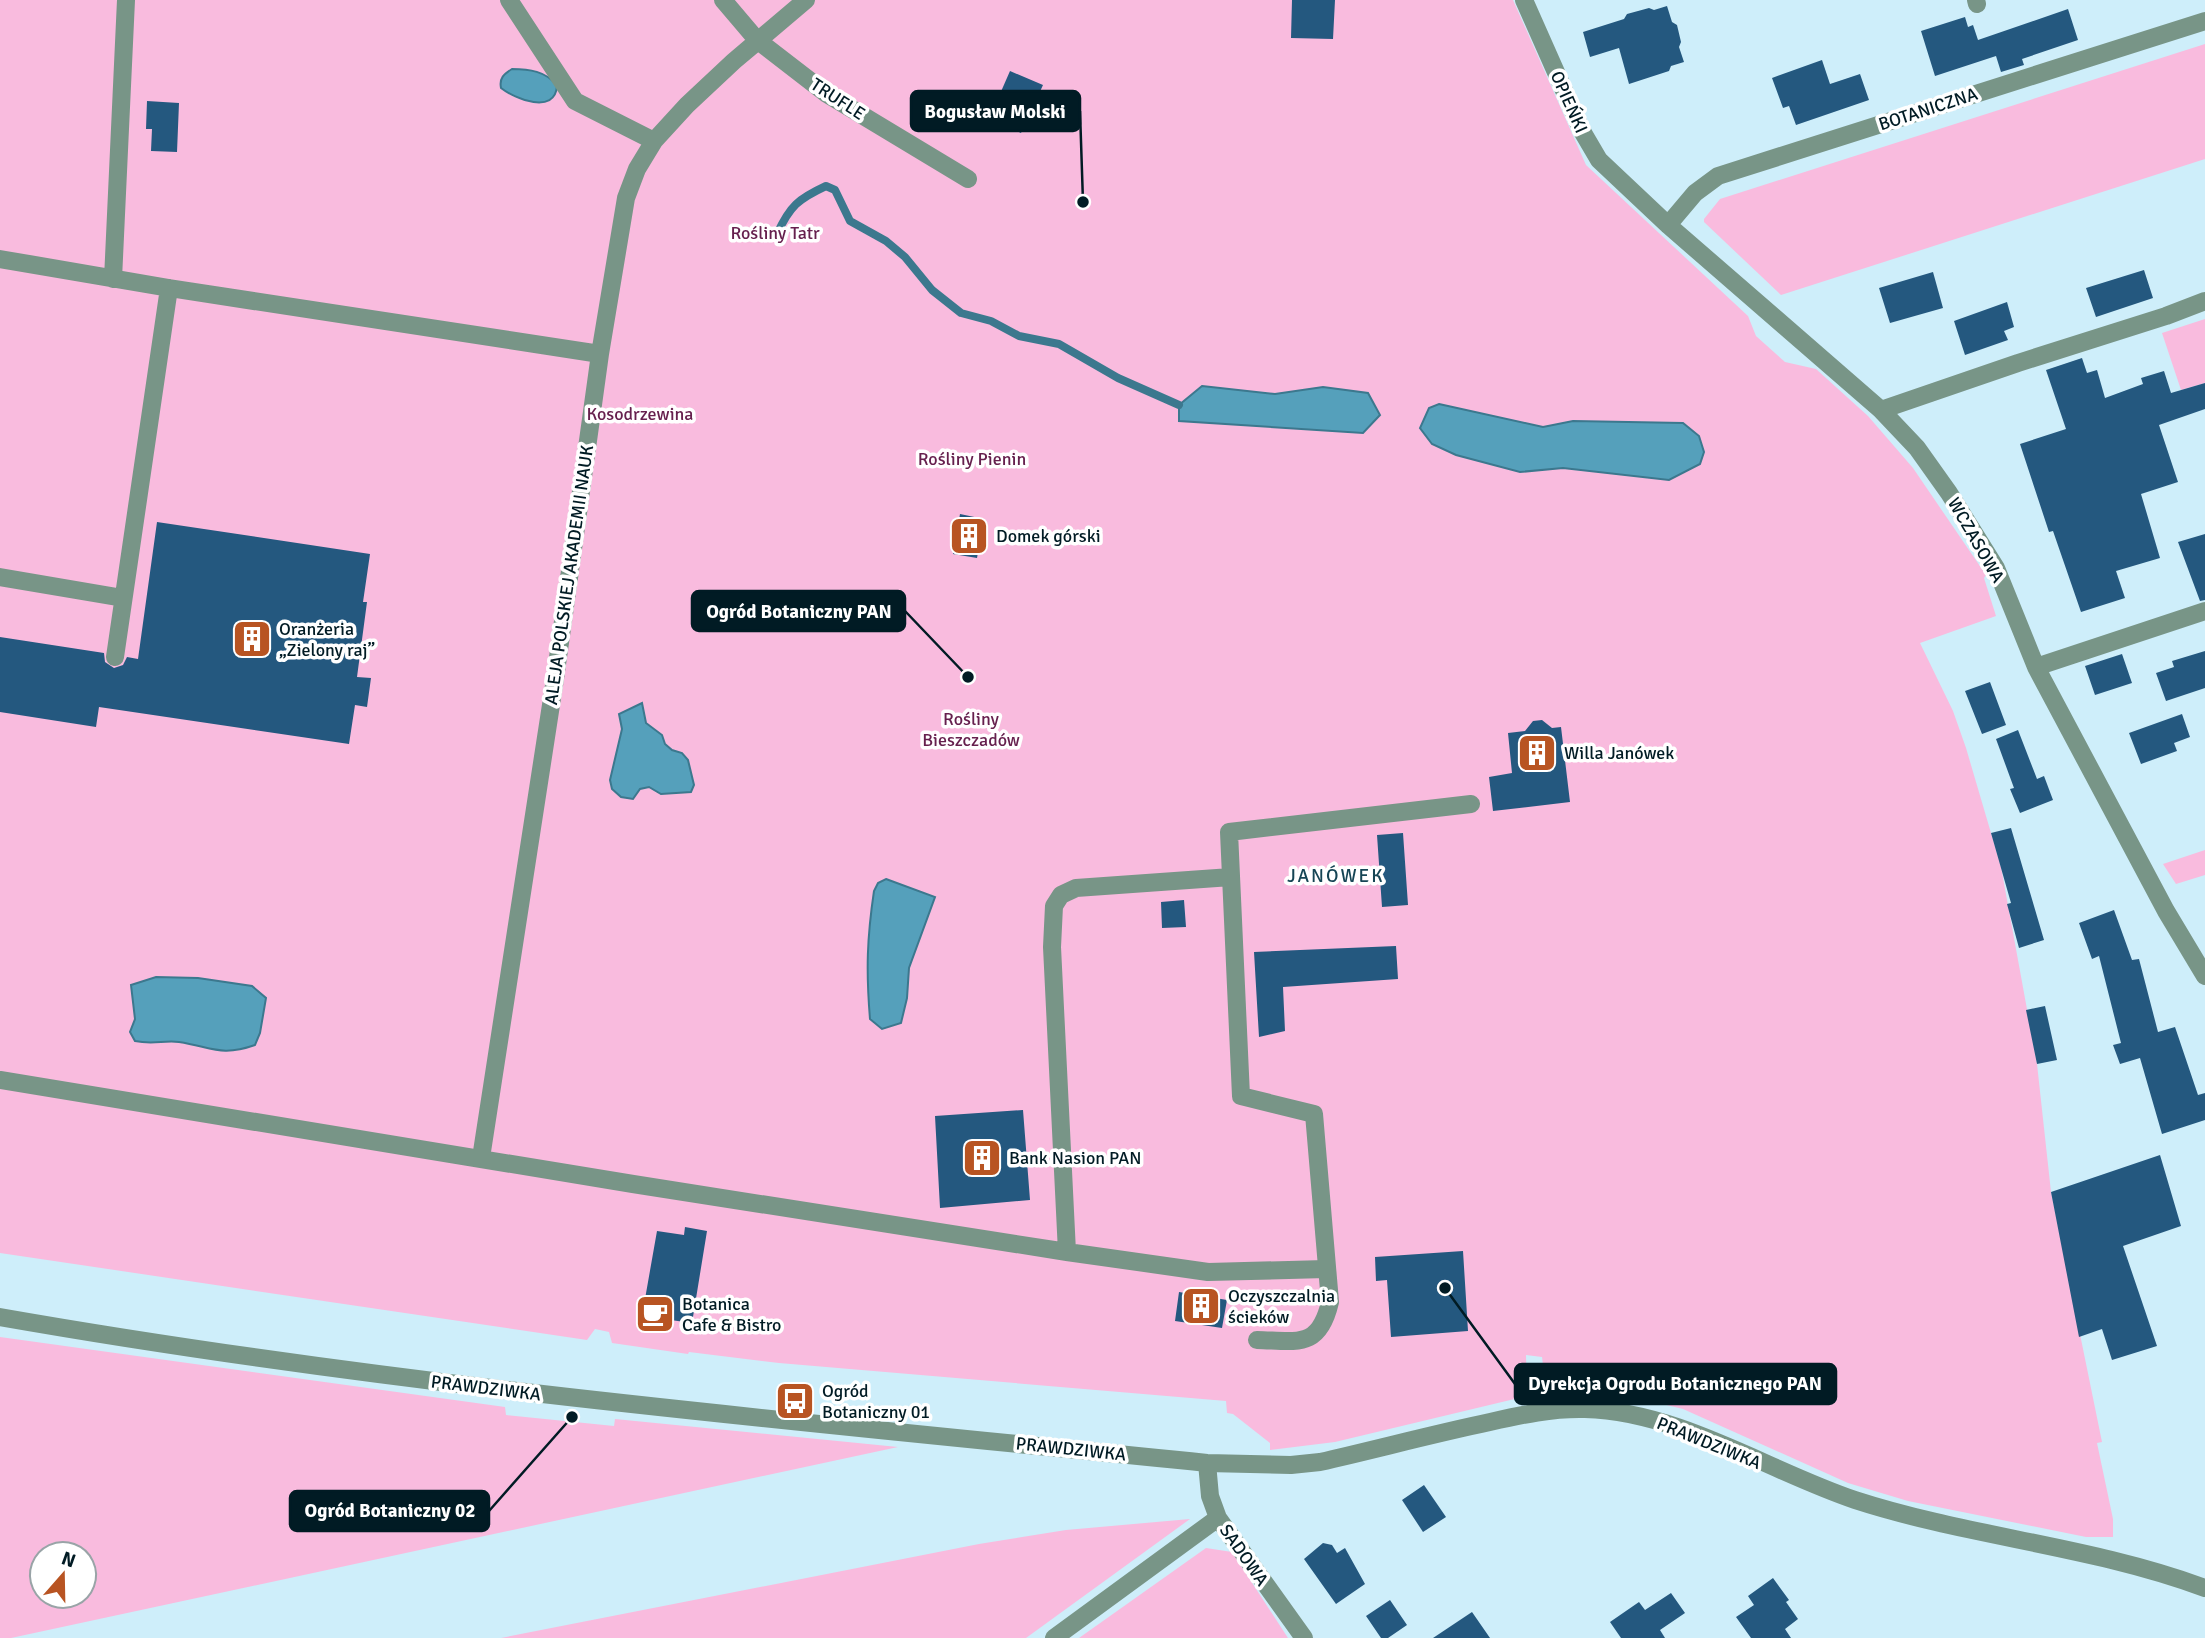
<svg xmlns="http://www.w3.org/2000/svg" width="2205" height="1638" viewBox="0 0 2205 1638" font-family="Signika,sans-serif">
<rect width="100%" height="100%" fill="#ceeefa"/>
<path fill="#f9bbde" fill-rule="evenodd" d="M0,0H1513L1586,165L1748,316L1756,336L1785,362L1816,369L1868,416L1913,468L1986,575L1984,578L1996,616L1920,643L1953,711L1966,748L2001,867L2037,1064L2051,1192L2102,1442L2097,1443L2113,1519V1537H2086L1908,1501L1848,1483L1683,1409L1621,1394L1547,1396L1542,1357L1526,1355L1527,1396L1335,1442L1270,1450V1443L1233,1414L1227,1413L1226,1401L779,1363L689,1352L688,1354L612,1343L609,1332L595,1329L587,1340L0,1253Z
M2205,44V159L1781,295L1704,222V219L1720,199Z
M2205,319V383L2181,390L2162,333Z
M2205,850V875L2176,884L2163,864Z
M0,1337L505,1407L506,1415L614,1426L615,1419L898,1447L11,1638H0ZM84,1554V1596H42V1554Z
M1190,1519L1026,1638H501L979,1544L1066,1530Z
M1206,1548L1232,1552L1288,1638H1079Z"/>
<path fill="#55a0bb" stroke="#3c788e" stroke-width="2" d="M512,69C528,69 547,71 557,86C555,115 515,99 501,88C499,78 504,74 512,69Z
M1202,386L1275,394L1323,387L1368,393L1380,415L1363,433L1179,421V405Z
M1439,404L1543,427L1573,421L1683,423L1699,436L1704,452L1700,464L1669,480L1563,468L1520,472L1456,455L1432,444L1420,428L1429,408Z
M642,703L646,723L662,735L665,744L672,750L682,753L688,760L694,785L691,792L661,794L649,787L640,789L633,799L621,797L612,789L610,780L622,729L619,714Z
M886,879L935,897L909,968L907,998L901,1023L882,1029L870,1019C866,971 867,938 874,891L878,883Z
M156,977L198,978L252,986L266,998L260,1033L255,1045C221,1057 212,1047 179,1042C164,1040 153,1045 135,1041L130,1032L135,1019L131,985Z"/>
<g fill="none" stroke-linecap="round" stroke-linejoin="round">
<path stroke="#3c788e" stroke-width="8" d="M777,234C790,206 798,199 826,186L835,190L850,221L886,241L905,257L932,290L961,313L991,321L1019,336L1059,344L1118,378L1179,405"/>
</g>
<path fill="#24587f" d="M1292,0H1335L1333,39L1291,38Z
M1667,6L1672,22L1677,25L1681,42L1679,47L1684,62L1671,66L1669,71L1629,84L1619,48L1590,57L1583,32L1624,19L1627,14L1649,8L1654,10Z
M2068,9L2078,40L2022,59L2024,65L2001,72L1996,56L1935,76L1921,31L1965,17L1968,27L1973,25L1978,40Z
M1822,60L1830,84L1860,74L1869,100L1796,125L1789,106L1783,108L1772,78Z
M1010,71L1043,85L1021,133L989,119Z
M147,101L179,103L177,152L151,151L152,129H146Z
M2144,270L2153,298L2096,317L2086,288Z
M1933,272L1943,308L1890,323L1879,288Z
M2007,302L2014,327L2004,331L2008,340L1965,355L1954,321Z
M2082,358L2087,373L2097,370L2105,398L2143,384L2141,378L2164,371L2171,393L2205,383V409L2159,425L2178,482L2141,494L2160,558L2116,571L2125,598L2081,612L2053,531L2049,532L2020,444L2066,429L2046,370Z
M960,514L984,519L977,558L953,554Z
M157,522L370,554L363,602H367L357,677L371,678L367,707L355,705L349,744L99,707L96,727L0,712V637L104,653L105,662L114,668L123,665L127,657L138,659Z
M2205,534V600L2200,601L2178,542Z
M2205,651V688L2166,701L2156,673L2174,667L2172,661Z
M2122,654L2132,683L2095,695L2085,666Z
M1990,682L2006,725L1982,734L1965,691Z
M2182,714L2190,737L2174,743L2177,751L2141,764L2129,733Z
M1542,720L1552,728L1561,727L1570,802L1493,811L1489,777L1512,773L1508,733L1525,731L1533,721Z
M2018,730L2037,779L2044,776L2053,800L2020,813L2010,789L2014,788L1996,739Z
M2011,828L2044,940L2019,948L2007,904L2011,903L1991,833Z
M1403,833L1408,905L1382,907L1377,835Z
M1184,900L1186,927L1162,928L1161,902Z
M2114,910L2132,960L2139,959L2158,1032L2175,1027L2198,1095L2205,1093V1120L2162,1134L2140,1058L2120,1064L2113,1045L2121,1043L2099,956L2092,959L2079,923Z
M1396,946L1398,979L1283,987L1285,1031L1259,1037L1254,952Z
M2045,1006L2057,1060L2037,1064L2026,1010Z
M1023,1110L1030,1200L940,1208L935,1116Z
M2160,1155L2181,1226L2123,1246L2157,1346L2112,1360L2102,1329L2079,1337L2051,1192Z
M685,1227L707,1231L692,1323L642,1316L657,1231L684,1235Z
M1463,1251L1468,1331L1391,1337L1387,1280L1376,1281L1375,1257Z
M1179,1292L1227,1300L1222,1328L1175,1321Z
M1424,1485L1446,1517L1423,1532L1402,1500Z
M1323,1543L1332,1545L1337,1553L1345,1548L1365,1584L1336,1604L1304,1559Z
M1773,1578L1789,1600L1786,1602L1798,1619L1785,1629L1791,1638H1751L1736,1617L1754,1605L1748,1596Z
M1671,1593L1685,1613L1660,1630L1665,1638H1621L1610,1622L1639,1602L1645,1610Z
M1390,1600L1407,1625L1388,1638H1381L1366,1616Z
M1472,1612L1490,1638H1433Z"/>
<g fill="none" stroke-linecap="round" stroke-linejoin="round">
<path stroke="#789587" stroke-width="18" d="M509,0L575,101L654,141
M723,0L757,40L827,94L968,179
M1524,0L1582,131L1599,160L1668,225L1881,410L1917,448L1949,493L1996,568L2036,667L2166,911L2205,976
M1976,0L1977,4
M1668,225L1695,193L1718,176L2205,21
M0,259L169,288L600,354
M113,279L126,0
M1881,410L2018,363L2166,316L2205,301
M0,577L123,598
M115,657L169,288
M2036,667L2205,611
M0,1080L633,1184L1067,1252L1208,1272L1326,1269
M481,1158L555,679L600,354L626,198L637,169L654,141L687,105L734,61L806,0
M1067,1252L1052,947L1054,906L1061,895L1076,888L1231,877
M0,1317C399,1387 804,1422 1207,1463L1291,1465L1320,1462C1377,1449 1433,1434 1490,1422C1521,1415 1553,1408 1585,1409C1681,1412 1766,1470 1855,1500C1969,1537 2092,1546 2205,1588
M1257,1340C1298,1341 1319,1349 1330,1302L1314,1114L1241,1096L1229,832L1471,804
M1207,1463L1210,1496L1218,1518L1304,1638
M1054,1638L1218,1518"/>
</g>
<defs>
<g id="building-square" transform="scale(2.0125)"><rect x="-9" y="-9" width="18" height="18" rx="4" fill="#b85422" stroke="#fff"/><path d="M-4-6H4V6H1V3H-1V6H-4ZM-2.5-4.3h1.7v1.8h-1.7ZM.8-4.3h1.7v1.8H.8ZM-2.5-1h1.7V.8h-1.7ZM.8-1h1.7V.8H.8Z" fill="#fff"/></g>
<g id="cafe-square" transform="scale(2.0125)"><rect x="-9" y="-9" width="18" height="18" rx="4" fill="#b85422" stroke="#fff"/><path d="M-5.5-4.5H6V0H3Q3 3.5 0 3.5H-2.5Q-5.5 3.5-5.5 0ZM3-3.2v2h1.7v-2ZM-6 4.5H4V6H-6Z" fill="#fff"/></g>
<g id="bus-square" transform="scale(2.0125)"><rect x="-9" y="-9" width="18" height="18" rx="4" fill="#b85422" stroke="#fff"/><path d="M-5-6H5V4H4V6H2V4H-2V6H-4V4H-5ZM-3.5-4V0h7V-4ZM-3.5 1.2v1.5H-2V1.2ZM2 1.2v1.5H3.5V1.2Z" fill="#fff"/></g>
</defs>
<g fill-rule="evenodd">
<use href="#building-square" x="969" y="536"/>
<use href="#building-square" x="252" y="639"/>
<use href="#building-square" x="1537" y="753"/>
<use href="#building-square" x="982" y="1158"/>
<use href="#building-square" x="1201" y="1306"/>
<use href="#cafe-square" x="655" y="1314"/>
<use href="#bus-square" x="795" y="1401"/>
</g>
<g text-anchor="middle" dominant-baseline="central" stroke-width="7" stroke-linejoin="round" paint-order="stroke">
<g font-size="18" fill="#011b24" stroke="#fff">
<text transform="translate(838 99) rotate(33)">TRUFLE</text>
<text transform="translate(1569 102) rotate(66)">OPIEŃKI</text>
<text transform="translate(1928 109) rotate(-18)">BOTANICZNA</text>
<text transform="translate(1976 540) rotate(60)">WCZASOWA</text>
<text transform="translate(569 575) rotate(-82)">ALEJA POLSKIEJ AKADEMII NAUK</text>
<text transform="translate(486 1388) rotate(7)">PRAWDZIWKA</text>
<text transform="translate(1709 1443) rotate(22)">PRAWDZIWKA</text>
<text transform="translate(1071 1449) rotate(6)">PRAWDZIWKA</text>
<text transform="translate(1244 1555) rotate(55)">SADOWA</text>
</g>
<g font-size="18" fill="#66204e" stroke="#fff">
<text x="775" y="233">Rośliny Tatr</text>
<text x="640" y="414">Kosodrzewina</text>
<text x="972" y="459">Rośliny Pienin</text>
<text x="971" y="719">Rośliny<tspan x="971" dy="21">Bieszczadów</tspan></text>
</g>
<g font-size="18" fill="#011b24" stroke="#fff" text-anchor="start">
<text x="996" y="536">Domek górski</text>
<text x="279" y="629">Oranżeria<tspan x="279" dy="21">„Zielony raj”</tspan></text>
<text x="1564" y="753">Willa Janówek</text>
<text x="1009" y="1158">Bank Nasion PAN</text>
<text x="1228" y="1296">Oczyszczalnia<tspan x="1228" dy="21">ścieków</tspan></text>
<text x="682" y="1304">Botanica<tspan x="682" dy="21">Cafe &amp; Bistro</tspan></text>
<text x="822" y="1391">Ogród<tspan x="822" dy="21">Botaniczny 01</tspan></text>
</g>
<g font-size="19" letter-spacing="2" fill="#164555" stroke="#fff">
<text x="1336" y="876">JANÓWEK</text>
</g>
</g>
<path fill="none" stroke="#011b24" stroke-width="2.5" d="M1083 202L1080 111M968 677L905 611M1445 1288L1515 1384M572 1417L489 1511"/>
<g fill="#011b24" stroke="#fff" stroke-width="2.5">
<circle cx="1083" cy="202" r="7"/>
<circle cx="968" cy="677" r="7"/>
<circle cx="1445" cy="1288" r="7"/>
<circle cx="572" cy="1417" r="7"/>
</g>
<g fill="#011b24" stroke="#011b24" stroke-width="2.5">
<rect x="911" y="91" width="169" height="40" rx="7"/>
<rect x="692" y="591" width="213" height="40" rx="7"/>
<rect x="1515" y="1364" width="321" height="40" rx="7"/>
<rect x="290" y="1491" width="199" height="40" rx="7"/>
</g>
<g font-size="19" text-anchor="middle" font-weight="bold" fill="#fff">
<text x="995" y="118">Bogusław Molski</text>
<text x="799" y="618">Ogród Botaniczny PAN</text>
<text x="1675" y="1390">Dyrekcja Ogrodu Botanicznego PAN</text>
<text x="390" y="1517">Ogród Botaniczny 02</text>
</g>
<g transform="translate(63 1575) rotate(20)"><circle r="33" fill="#ffffff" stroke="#99a4a7" stroke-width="2"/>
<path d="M0-5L12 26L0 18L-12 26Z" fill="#b85422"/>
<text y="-10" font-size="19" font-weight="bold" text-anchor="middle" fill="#011b24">N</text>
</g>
</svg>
